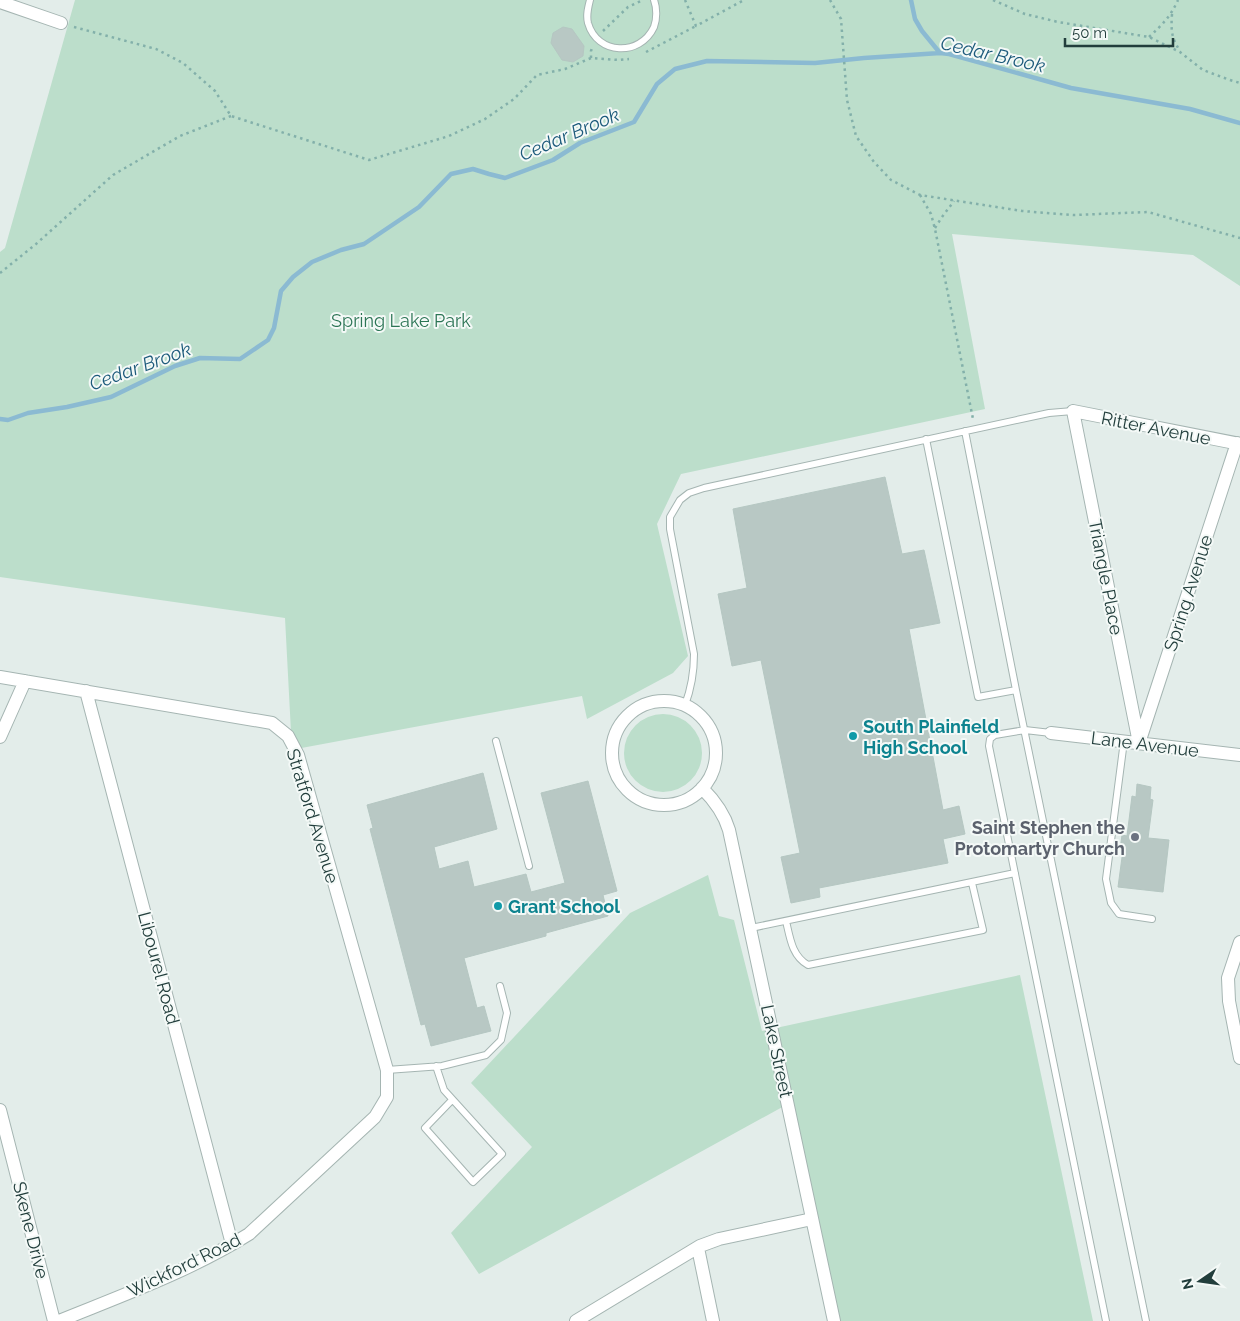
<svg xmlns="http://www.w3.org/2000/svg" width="1240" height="1321" viewBox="0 0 1240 1321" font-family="Raleway,sans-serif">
<rect width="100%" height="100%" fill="#e3edea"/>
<path fill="#bcdecb" d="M75,0H1240V286L1193,255L952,234L985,409L681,474L657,524L688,656L673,673L587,719L582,696L296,749L291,732L285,618L0,577V252L5,248Z
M624 753a39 39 0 1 1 78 0a39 39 0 1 1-78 0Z
M708,875L719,916L734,920L762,1031L1020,975L1093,1321H832L786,1105L479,1274L451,1233L532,1147L471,1083L630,913Z"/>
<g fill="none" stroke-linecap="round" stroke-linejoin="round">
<path stroke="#8bbad2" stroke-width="4.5" d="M911,0L915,19L922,31L940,53
M0,419L8,420L28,413L67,407L111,397L175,366L200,358L240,359L268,340L274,328L281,291L293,277L312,262L341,250L364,244L419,207L451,174L473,169L489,174L505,178L553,160L580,143L634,122L657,84L675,69L707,61L815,63L864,58L940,53L949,54L1071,88L1190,109L1240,123"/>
</g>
<path fill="#b8c8c4" stroke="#b5c7c2" d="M563,27L572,29L584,46L583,56L573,62L562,60L551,43L553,33Z
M885,477L902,554L924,550L940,623L909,629L943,810L959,806L965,834L943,839L948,863L819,888L820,897L791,903L781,857L800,853L761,660L732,666L718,594L747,588L733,509Z
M483,773L497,829L434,847L439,869L468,861L474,887L526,874L531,892L565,883L541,793L588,781L617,891L603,895L608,916L546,933V936L464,958L477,1008L484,1006L491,1031L431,1046L425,1024L421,1025L370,829L373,828L367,805Z
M1137,784L1151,787L1150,799L1153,800L1148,838L1169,840L1163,892L1118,887L1123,850H1120L1122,835L1127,836L1132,796L1136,797Z"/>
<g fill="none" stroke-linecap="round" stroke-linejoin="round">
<g stroke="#a5b5b2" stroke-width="8">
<path id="service" d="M590,0C588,8 586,15 588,23C597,55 640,57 654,27C657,19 657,8 654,0
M965,431L1016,690L1146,1321
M926,439L978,697L1016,690
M685,705C691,689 694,673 694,654L670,529V517L680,500L689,493L704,488L1049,413L1073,411
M1051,733L1025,730L995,735L990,739L989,746L1106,1321
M496,741L529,866
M1124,741L1106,879L1111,903L1119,914L1152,919
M786,921C790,938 792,956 808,965L983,930L972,883
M751,928L1015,873
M436,1066L444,1090L502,1154L473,1182L425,1128L452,1100
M387,1070L442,1066L486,1055L501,1040L507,1013L500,986"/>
</g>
<g stroke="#a5b5b2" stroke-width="14">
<path id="minor" d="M0,2L61,23
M0,677L272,723L288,736L298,755L387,1070V1097L375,1117L249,1234C190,1271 123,1295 59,1321
M86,691L232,1244
M612 753a52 52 0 1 1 104 0a52 52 0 1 1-104 0Z
M1051,733L1240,755
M0,737L25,681
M1140,740L1237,443
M1139,743L1073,411L1240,444
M702,788C715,801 724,813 729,830L834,1321
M1240,942L1228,978L1229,1001L1240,1058
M0,1110L54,1321
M698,1248L713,1321
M576,1321L700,1246L719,1239L812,1219"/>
</g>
<path stroke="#83b0aa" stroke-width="2.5" stroke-dasharray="2.5 4" stroke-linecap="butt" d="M685,0L696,26L744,0
M830,0L841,19L847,100L856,136L874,162L891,180L920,195L1022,211L1073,215L1148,212L1240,238
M993,0L1025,14L1058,22L1149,37L1180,52L1203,70L1230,80L1240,83
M1172,14C1171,30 1171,37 1180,51
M74,27L156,49L183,63L215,91L231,116L369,160L449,136L485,119L514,99L537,75L565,69L591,58L619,60L629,59
M603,31L628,7L643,0
M1149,37C1162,25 1171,16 1178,0
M646,52L696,26
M591,58V51L592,48
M920,195L931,214L935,229L973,419
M935,228L942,217L954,201
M0,273L36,244L113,175L180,136L231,116"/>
<use href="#service" stroke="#fff" stroke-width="6"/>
<use href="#minor" stroke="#fff" stroke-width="12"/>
</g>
<g fill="#0f9aa8" stroke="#f4f9f7" stroke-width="2">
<circle cx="853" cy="736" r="5"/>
<circle cx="498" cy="906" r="5"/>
</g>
<circle fill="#6b7280" stroke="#f4f9f7" stroke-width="2" cx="1135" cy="837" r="5"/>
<g text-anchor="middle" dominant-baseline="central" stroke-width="4" stroke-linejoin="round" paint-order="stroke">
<g font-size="18" fill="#2c7555" stroke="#f4f9f7">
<text x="401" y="320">Spring Lake Park</text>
</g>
<g font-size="18" fill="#223e3c" stroke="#f4f9f7">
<text transform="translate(1156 428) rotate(11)">Ritter Avenue</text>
<text transform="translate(1106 577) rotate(79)">Triangle Place</text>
<text transform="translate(1188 593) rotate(-72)">Spring Avenue</text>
<text transform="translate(1145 744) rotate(7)">Lane Avenue</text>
<text transform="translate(313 816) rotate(73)">Stratford Avenue</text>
<text transform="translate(159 968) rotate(75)">Libourel Road</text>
<text transform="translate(777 1051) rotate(78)">Lake Street</text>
<text transform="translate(31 1230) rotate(76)">Skene Drive</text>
<text transform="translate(184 1265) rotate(-26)">Wickford Road</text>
</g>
<g font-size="18" font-weight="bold" fill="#0d838f" stroke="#f4f9f7" text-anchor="start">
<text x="863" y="726">South Plainfield<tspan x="863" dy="21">High School</tspan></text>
<text x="508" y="906">Grant School</text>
</g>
<g font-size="18" font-weight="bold" fill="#5b616d" stroke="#f4f9f7" text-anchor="end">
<text x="1125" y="827">Saint Stephen the<tspan x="1125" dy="21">Protomartyr Church</tspan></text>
</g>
<g font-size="19" font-style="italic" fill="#1c5a7b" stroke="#f4f9f7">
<text transform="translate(993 54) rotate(13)">Cedar Brook</text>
<text transform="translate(569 134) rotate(-23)">Cedar Brook</text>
<text transform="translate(140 366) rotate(-20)">Cedar Brook</text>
</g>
</g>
<g transform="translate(1200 1281) rotate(257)" stroke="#f4f9f7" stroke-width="4" paint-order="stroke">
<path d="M0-4L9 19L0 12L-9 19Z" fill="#223e3c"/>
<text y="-8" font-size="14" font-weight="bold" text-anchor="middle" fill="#223e3c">N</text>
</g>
<path d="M1065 38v8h108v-8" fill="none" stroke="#223e3c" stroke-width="2.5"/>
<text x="1072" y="38" font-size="15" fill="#223e3c" stroke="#f4f9f7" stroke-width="4" paint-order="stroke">50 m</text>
</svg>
